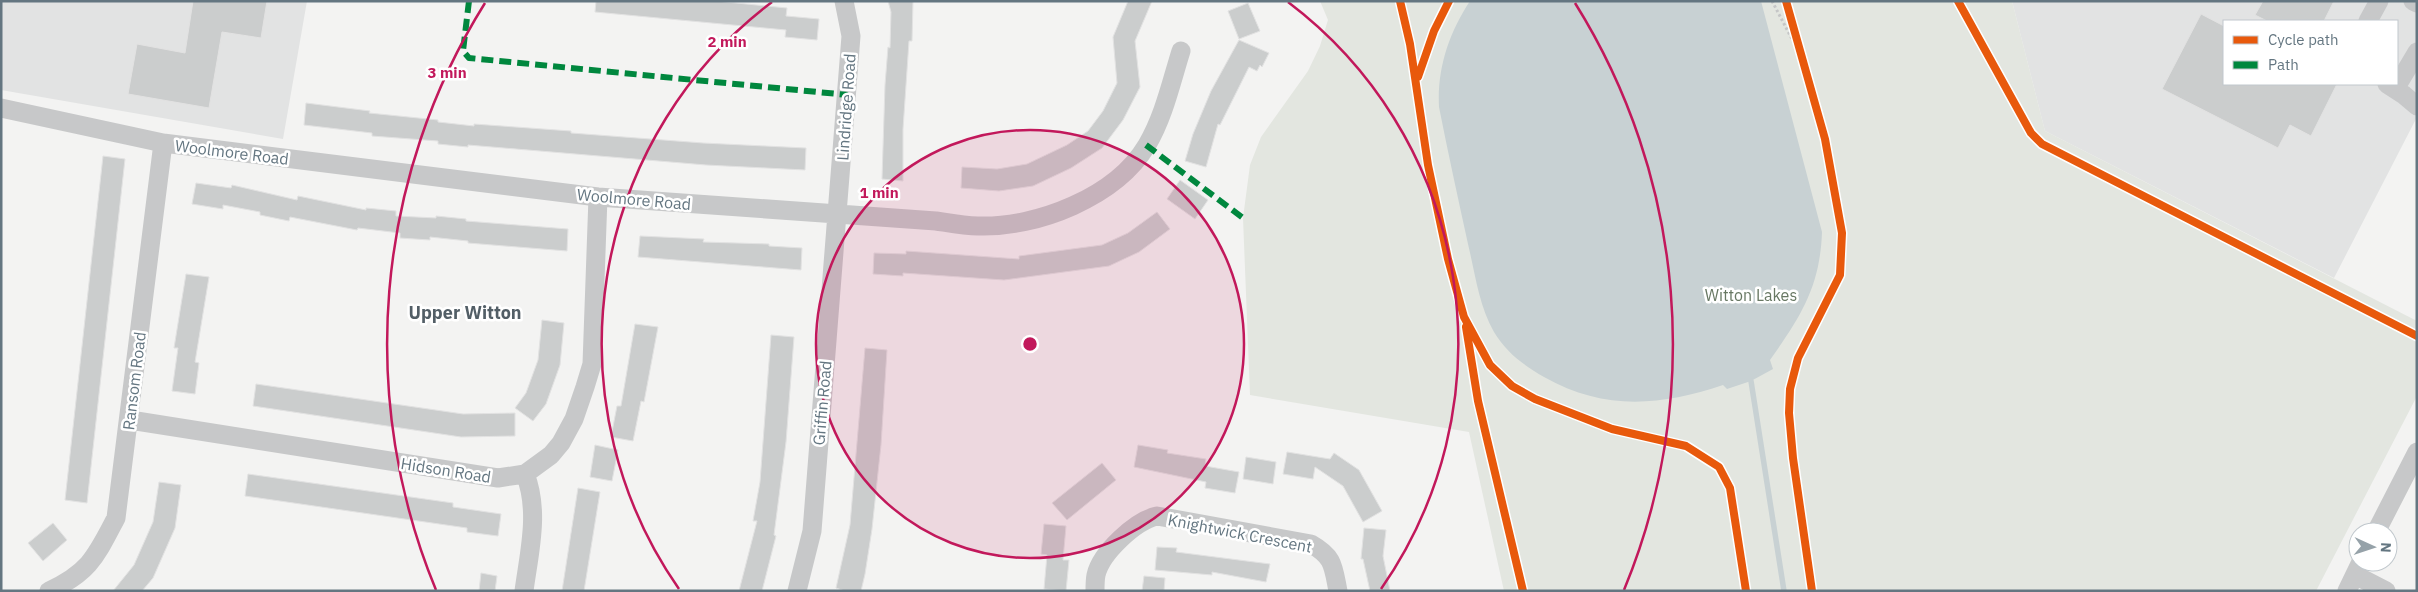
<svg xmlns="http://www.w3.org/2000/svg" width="2418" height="592" viewBox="0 0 2418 592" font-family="'IBM Plex Sans',sans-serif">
<rect width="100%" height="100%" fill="#f3f3f2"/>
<path fill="#e2e3e3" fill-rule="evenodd" d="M1,1H307L283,139L1,90Z
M2012,1H2417V117L2334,278L2045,131ZM2224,21H2397V84H2224Z"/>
<path fill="#e3e6e0" d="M1320,1H2012L2045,131L2417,321V396L2316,591H1504L1469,432L1250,395L1243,218L1250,165L1261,137L1308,71L1320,46L1328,20Z"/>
<path fill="#c8d1d3" d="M1470,1H1761L1822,232C1820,287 1801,316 1770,360L1773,369L1751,381L1727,389L1723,385C1660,406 1604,411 1544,377C1523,365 1506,352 1494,332C1479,306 1475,273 1468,244C1458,198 1448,153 1439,107C1437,68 1449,33 1470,1Z"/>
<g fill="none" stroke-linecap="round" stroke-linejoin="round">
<path stroke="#c8d1d3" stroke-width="5.5" d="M1751,381L1784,591"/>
</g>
<path fill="#cbcdcd" stroke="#e2e2e2" d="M193,1H267L261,38L222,32L209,108L128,94L137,44L185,53Z
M596,1H716L787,8L786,16L819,19L817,40L785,37L786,30L595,12Z
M888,1H913L912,41H909L903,129V181L882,179L885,85L888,47L890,48L891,12Z
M1128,1H1152L1135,41L1140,87L1123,120L1102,148L1071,168L1033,186L999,191L961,188L962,167L997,169L1027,164L1067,145L1088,131L1103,111L1117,83L1113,37Z
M2263,1H2334L2324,21H2267L2255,15Z
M1248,3L1260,31L1239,39L1228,11Z
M2201,14L2224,26V84H2337L2311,136L2290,125L2278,148L2162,89Z
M1239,40L1269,53L1262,67L1260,65L1257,71L1249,67L1220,125L1218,124L1206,167L1185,161L1193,134L1211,91Z
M306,103L370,111L369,113L438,120V122L474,126V124L571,131V133L703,143L806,148L805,170L706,165L468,145V147L438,144V141L372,136V133L304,125Z
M103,156L125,159L87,503L65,500Z
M1180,180L1208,200L1195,219L1167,199Z
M196,183L231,188L232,185L297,200L298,196L366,210V208L396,211V216L436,218V216L466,219V221L568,229L567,251L468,243V241L430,237V240L400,238V233L358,228L357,230L290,217L289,221L260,215V212L223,205V209L192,204Z
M1157,212L1170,229L1139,252L1109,266L1004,280L903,273V276L873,274L874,253L906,254V251L1019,259V256L1102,245L1128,233Z
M640,236L704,239L703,242L769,244V246L802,248L801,270L638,257Z
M186,274L209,277L195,362L199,363L195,394L172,391L178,348H174Z
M542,320L564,323L560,365L546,404L533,421L515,408L526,393L538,360Z
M635,324L658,327L644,402L641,401L633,441L611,437L617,406H621Z
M771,335L794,337L786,442L774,535L776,536L762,591H739L757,521H753L760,482Z
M865,348L887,350L881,445L872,529L865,574L861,591H845L836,588L850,525Z
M256,384L463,414L515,413V436L461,437L253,406Z
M595,445L618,450L612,481L590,477Z
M1138,445L1168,450L1167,453L1206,459L1205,466L1239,472L1235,493L1205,488L1206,482L1134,467Z
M1287,452L1330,459L1334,453L1359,470L1382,511L1363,522L1343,486L1315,467L1313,479L1283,474Z
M1246,457L1276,462L1273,484L1243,479Z
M1102,463L1116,480L1067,520L1052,503Z
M248,474L453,503V507L501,514L498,536L467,532V528L245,496Z
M159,482L181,485L175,528L153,578L142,591H113L134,565L153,522Z
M578,488L600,492L584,591H562Z
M53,523L67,540L43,561L28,543Z
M1044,524L1066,526L1063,560H1069L1066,591L1044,589L1047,555L1041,554Z
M1364,528L1386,530L1383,556L1390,591H1370L1363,559H1361Z
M1157,547L1177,548L1176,552L1270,564L1266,582L1212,572V575L1155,570Z
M481,573L497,576L495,591H479Z
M1144,576L1165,578L1164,591H1142Z"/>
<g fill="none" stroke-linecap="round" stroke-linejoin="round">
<path stroke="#c5c6c7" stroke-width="3" stroke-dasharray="2.5 2.5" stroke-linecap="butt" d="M1772,1L1792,39L1799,44"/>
<path stroke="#c7c8c9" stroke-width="19" d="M2413,1L2417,3
M2368,21L2379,1
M2387,84L2404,95L2417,106
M2395,89L2417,52
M1,108L163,143L598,197L936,221C949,223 964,226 978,226C1037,228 1116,197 1147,145C1164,116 1171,83 1181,51
M130,420L498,478L525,474L551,455L561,443L574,419L585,387L592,364L598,197
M2376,532L2417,452
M2355,575L2386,591
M49,591C90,572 96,556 116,518L163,143
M524,591C529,553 540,511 525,474
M797,591L812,531L851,36L844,1
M1095,591C1095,586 1095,580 1096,575C1101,553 1135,521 1157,516L1311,544C1334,557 1333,566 1338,591
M2347,591L2361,562"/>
<path stroke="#00873e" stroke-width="6" stroke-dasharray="12 6" stroke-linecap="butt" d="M469,1L463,51L469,58L848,95
M1146,145L1243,218"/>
<g stroke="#fff" stroke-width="11">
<path id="cycleway" d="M1400,1L1410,44L1428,165L1448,259L1464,317L1490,365L1512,386L1535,399L1612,429L1686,446L1719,467L1730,488L1746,591
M1786,1L1825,139L1842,233L1840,275L1798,358L1790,389L1789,413L1793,458L1812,591
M1958,1L2031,133L2042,144L2417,336
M1418,77L1434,31L1449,1
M1466,327L1478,401L1523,591"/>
</g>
<use href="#cycleway" stroke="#e8590c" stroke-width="8"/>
</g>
<circle cx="1030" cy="344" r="214" fill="#c2185b" fill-opacity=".12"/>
<g fill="none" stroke="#c2185b" stroke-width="2.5">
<circle cx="1030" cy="344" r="214"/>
<path d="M679 589A428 428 0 0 1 772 2M1288 2A428 428 0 0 1 1381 589"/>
<path d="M436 590A643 643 0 0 1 485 3M1575 3A643 643 0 0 1 1624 590"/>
</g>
<g text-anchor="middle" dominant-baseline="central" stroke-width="5" stroke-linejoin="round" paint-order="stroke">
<g font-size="16" fill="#647681" stroke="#fff">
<text transform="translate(846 107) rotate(-86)">Lindridge Road</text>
<text transform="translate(232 152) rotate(7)">Woolmore Road</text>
<text transform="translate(634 199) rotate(5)">Woolmore Road</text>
<text transform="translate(134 381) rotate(-83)">Ransom Road</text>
<text transform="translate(822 403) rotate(-85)">Griffin Road</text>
<text transform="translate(446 470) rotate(9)">Hidson Road</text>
<text transform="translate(1240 533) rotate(11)">Knightwick Crescent</text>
</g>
<g font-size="16" fill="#687863" stroke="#fff">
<text x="1751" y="295">Witton Lakes</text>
</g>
<g font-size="18" font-weight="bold" fill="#525e66" stroke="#fff">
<text x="465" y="312">Upper Witton</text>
</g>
</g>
<circle cx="1030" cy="344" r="8" fill="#c2185b" stroke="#fff" stroke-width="2.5"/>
<g font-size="15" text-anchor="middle" font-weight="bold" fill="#c2185b" stroke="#fff" stroke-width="5" stroke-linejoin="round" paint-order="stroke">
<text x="727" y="47">2 min</text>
<text x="447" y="78">3 min</text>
<text x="879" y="198">1 min</text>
</g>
<rect width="2418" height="592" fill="none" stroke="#647681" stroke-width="5"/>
<rect x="2223" y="20" width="175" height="65" fill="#ffffff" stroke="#c1c8cd"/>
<rect x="2233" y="36" width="25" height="8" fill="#e8590c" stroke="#c1c8cd"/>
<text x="2268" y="45" font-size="15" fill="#647681">Cycle path</text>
<rect x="2233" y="61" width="25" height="8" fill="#00873e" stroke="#c1c8cd"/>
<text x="2268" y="70" font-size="15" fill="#647681">Path</text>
<g transform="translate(2373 547) rotate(93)"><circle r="24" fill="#ffffff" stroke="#c1c8cd"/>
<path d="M0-4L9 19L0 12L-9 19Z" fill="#96a2a9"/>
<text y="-8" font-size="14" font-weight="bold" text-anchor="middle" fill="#647681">N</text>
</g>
</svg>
